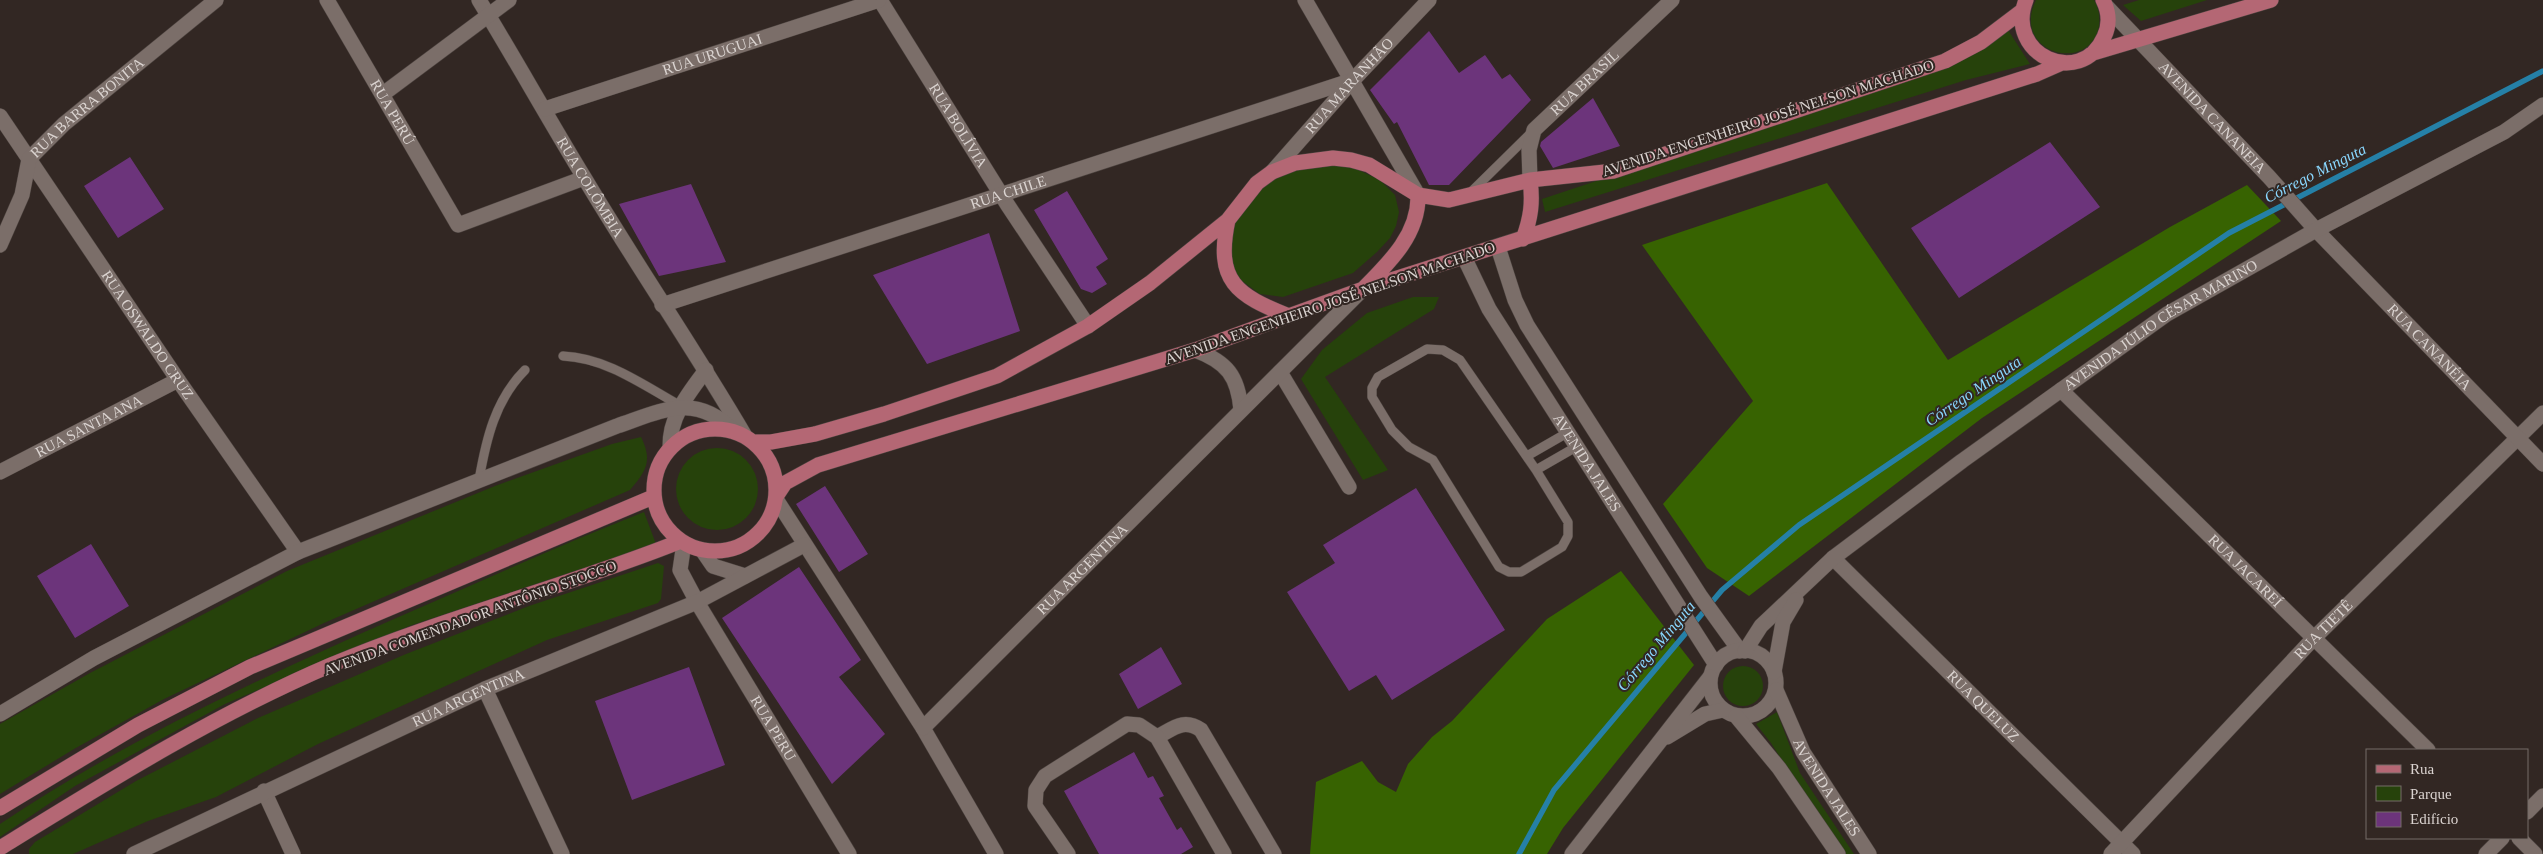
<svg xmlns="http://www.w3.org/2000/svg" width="2543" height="854" viewBox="0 0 2543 854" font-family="'Times New Roman',serif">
<rect width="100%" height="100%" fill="#322723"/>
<path fill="#26420b" d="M2036,0H2094C2099,8 2100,17 2099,26C2090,75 2010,53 2036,0Z
M2139,0H2207L2141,21L2123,5Z
M2008,30L2030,64L1966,80L1545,212L1542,199L1961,60Z
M1324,163L1354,168L1380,180L1395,195L1399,212L1396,226L1390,238L1377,252L1353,273L1283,297L1260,294L1242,281L1233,268L1229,244L1233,221L1269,181L1295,168Z
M1413,297H1439L1434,309L1325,377L1388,470L1363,480L1301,379L1322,350L1367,313Z
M641,437C653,461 646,471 630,490L324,623L164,699L74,749L0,794V724L90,673L287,571L495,486L612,444Z
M676 489a41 41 0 1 1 82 0a41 41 0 1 1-82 0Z
M644,512L656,544L409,626L225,704L75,786L0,837V824C124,741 258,679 394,619C477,583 560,545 644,512Z
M658,563L664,566L661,599L658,603L547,640L318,744L216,797L148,821L73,854H29V849L35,842L136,781L258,718L406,654L529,606Z
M1723 686a20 20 0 1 1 40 0a20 20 0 1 1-40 0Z
M1777,712L1800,773L1854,854H1843L1771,743L1756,724Z"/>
<path fill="#376301" d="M1827,183L1948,360L2170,227L2247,185L2281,221L1982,418L1749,596L1707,568L1663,504L1753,401L1642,245Z
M1621,571L1694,665L1563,828L1547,854H1310L1316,782L1362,761L1378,782L1396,792L1408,764L1432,737L1452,721L1547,619Z"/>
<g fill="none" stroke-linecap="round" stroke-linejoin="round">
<path stroke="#2580a7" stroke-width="5.5" d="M1519,854L1554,790L1722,590L1799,525L2229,233L2543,71"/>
</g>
<path fill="#6c347b" d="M1429,31L1459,73L1485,55L1502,79L1510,74L1531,100L1449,185H1429L1397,122L1394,124L1370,90Z
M1593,98L1620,146L1553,168L1540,146L1541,142Z
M2050,142L2100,207L1959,298L1911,228Z
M130,157L164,209L118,238L84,186Z
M691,184L726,262L659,276L619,204Z
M1067,191L1108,259L1096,267L1107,284L1092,293L1081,289L1034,210Z
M989,233L1020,331L927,364L873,275Z
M825,486L868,554L839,572L796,504Z
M1416,488L1505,630L1392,700L1376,675L1349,691L1287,592L1335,563L1323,545Z
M91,544L129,606L75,638L37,576Z
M799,567L861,660L839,677L885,734L832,784L722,618Z
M1161,647L1182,684L1138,709L1119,674Z
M689,667L725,765L632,800L595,701Z
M1134,752L1148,778L1153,776L1164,796L1159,798L1177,830L1181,827L1193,847L1181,854H1099L1064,791Z"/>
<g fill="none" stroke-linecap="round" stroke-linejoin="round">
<g stroke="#4c433f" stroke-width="10">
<path id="lane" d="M1470,193L1532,132
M1427,349L1443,350L1460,360L1536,470L1568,522V536L1562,547L1521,572H1509L1499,567L1433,460L1409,447L1392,430L1372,397V388L1378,377Z
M563,356C607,358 643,385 681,406
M1527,456L1567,433
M1536,470L1576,447
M479,480C486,440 495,400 525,370"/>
</g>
<g stroke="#4c433f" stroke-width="16">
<g id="street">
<path id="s1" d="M327,0L458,225L584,178"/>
<path id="s2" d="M479,0C515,59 549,120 585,179C637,266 694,349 745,436"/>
<path id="s3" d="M880,0L1007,204L1088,326"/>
<path d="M1305,0L1418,195"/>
<path d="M383,94L509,0"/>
<path id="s4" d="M545,109L879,0"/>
<path id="s5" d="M0,116L178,380L298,552"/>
<path id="s6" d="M0,245L22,195L29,159L64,124L216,0"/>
<path id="s7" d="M662,305L1353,80"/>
<path d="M1195,350C1227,362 1238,376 1241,410"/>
<path d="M1280,372L1349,487"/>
<path id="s8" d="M2061,390L2428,750"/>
<path d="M670,448C669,417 688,394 706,370"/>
<path id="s9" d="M0,472L178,380"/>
<path d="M776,499L923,728L996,854"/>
<path id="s10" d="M684,543L680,570L697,602L849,854"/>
<path d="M702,550L713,566L745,576"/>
<path id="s11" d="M1833,558L2133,854"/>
<path d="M485,689L562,854"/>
<path id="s12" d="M923,728L1363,289"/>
<path d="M1157,737C1174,728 1184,718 1201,730L1274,854"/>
<path d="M264,791L293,854"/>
<path d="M2527,812L2543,796"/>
<path d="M2519,838L2535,854"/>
<path id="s13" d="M134,854L485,689L697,602L804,545"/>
<path d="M1068,854L1035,806L1036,790L1045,776L1127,724L1139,725L1157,737L1224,854"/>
<path id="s14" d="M2111,854L2313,639L2543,413"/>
<path d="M2486,854L2502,838"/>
</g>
</g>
<g stroke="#4c433f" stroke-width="16">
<g id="secondary">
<path id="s15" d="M2106,6L2269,177L2316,230L2543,464"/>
<path id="s16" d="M1272,172L1353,80L1429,0"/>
<path id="s17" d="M1530,180L1529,150L1534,130L1672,0"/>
<path d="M1498,247L1515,300L1527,325L1701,597L1740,651"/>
<path id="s18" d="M1464,257L1489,309L1716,665"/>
<circle cx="1743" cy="683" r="33"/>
<path id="s19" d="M1745,651L1761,626L1833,558L1962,461L2167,314L2316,230L2504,132L2543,105"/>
<path d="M1774,672L1783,622L1796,600"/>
<path id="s20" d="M1776,690L1803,752L1869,854"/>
<path d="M0,714L94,658L298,552L617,426C664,410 695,392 735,432"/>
<path d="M1736,716L1779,768L1838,854"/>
<path d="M1667,737L1705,714L1723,710"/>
<path d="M1572,854L1710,677"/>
</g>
</g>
<g stroke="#4c433f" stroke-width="16">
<path id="primary" d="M2026,0C2004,55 2081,89 2104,37C2110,25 2109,12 2103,0
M2093,53L2271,0
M1228,220C1215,281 1236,295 1289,316
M1523,239C1531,218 1533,202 1530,180
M1365,287C1391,261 1419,233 1418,195
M654 490a61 61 0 1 1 122 0a61 61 0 1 1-122 0Z
M754,442H771L815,434L884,414L997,376L1088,326L1150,283L1228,220L1257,183L1272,172L1295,163L1333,158L1351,160L1369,165L1418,195L1449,200L1530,180L1614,171L1945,61L1981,42L2022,11
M777,495L785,483L818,465L1195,350L1363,289L2037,74L2062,63
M0,808L138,725L250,667L653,497
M0,848C107,782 216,714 331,665C445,617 566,587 681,541"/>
</g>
<use href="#lane" stroke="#7b6e69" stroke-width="9"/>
<use href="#street" stroke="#7b6e69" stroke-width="15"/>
<use href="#secondary" stroke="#7b6e69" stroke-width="15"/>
<use href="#primary" stroke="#b46774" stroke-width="15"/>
</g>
<g text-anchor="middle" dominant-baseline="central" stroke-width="4" stroke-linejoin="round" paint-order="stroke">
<g font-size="15" fill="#dad3d0" stroke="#322723">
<text stroke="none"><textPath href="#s4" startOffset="176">RUA URUGUAI</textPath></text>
<text stroke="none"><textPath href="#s17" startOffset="120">RUA BRASIL</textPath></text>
<text stroke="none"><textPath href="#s16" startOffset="116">RUA MARANHÃO</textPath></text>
<text stroke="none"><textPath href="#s6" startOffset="169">RUA BARRA BONITA</textPath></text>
<text stroke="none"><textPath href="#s1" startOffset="130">RUA PERÚ</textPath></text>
<text stroke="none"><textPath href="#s15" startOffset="154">AVENIDA CANANEIA</textPath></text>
<text transform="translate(1768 118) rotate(-18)">AVENIDA ENGENHEIRO JOSÉ NELSON MACHADO</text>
<text stroke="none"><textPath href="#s3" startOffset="148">RUA BOLÍVIA</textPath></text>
<text stroke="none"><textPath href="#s2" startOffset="218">RUA COLÔMBIA</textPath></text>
<text stroke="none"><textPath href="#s7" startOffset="364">RUA CHILE</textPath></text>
<text transform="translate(1330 303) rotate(-19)">AVENIDA ENGENHEIRO JOSÉ NELSON MACHADO</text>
<text stroke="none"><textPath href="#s19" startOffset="531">AVENIDA JÚLIO CÉSAR MARINO</textPath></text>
<text stroke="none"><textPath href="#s5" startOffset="264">RUA OSWALDO CRUZ</textPath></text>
<text stroke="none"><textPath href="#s15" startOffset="470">RUA CANANÉIA</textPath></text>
<text stroke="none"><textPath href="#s9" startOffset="100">RUA SANTA ANA</textPath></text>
<text stroke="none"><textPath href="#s18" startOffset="240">AVENIDA JALES</textPath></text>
<text stroke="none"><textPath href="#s12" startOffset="225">RUA ARGENTINA</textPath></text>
<text stroke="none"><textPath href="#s8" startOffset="258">RUA JACAREÍ</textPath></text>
<text transform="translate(470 618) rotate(-20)">AVENIDA COMENDADOR ANTÔNIO STOCCO</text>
<text stroke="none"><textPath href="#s14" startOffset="309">RUA TIETÊ</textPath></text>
<text stroke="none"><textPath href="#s13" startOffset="369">RUA ARGENTINA</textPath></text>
<text stroke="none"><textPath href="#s11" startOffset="211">RUA QUELUZ</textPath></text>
<text stroke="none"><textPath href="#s10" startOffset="211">RUA PERU</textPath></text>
<text stroke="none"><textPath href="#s20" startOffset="110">AVENIDA JALES</textPath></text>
</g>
<g font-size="16" font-style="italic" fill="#89d6fd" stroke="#322723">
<text transform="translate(2315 173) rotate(-27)">Córrego Minguta</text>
<text transform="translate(1973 391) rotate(-34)">Córrego Minguta</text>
<text transform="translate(1656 646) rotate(-50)">Córrego Minguta</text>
</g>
</g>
<rect x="2366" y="749" width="162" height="90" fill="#322723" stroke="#756c68"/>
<rect x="2376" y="765" width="25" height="8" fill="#b46774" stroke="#756c68"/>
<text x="2410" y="774" font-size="15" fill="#dad3d0">Rua</text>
<rect x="2376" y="786" width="25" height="15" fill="#26420b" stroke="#756c68"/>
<text x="2410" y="799" font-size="15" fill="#dad3d0">Parque</text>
<rect x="2376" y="812" width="25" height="15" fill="#6c347b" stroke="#756c68"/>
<text x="2410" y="824" font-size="15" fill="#dad3d0">Edifício</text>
</svg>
